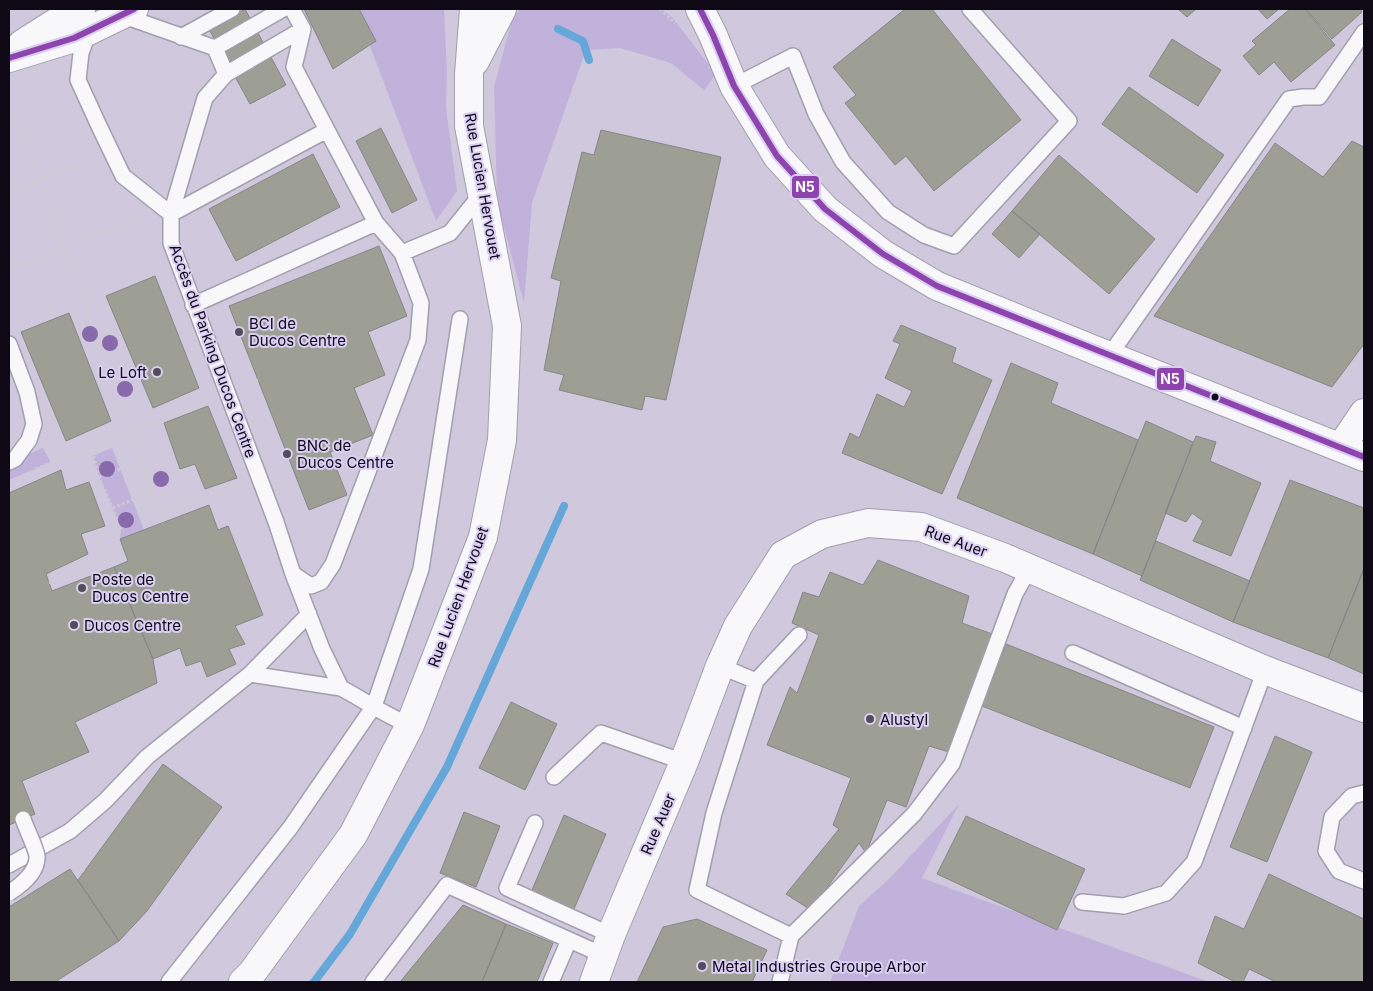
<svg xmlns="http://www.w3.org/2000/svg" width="1373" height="991" viewBox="0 0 1373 991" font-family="Inter,sans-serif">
<rect width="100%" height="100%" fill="#d0c9dd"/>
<path fill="#c1b2dc" d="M356,9H444L447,71L446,107L457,191L436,221Z
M521,9H662L672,17L716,74L704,90L671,63L620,48L586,50L532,203L524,303L497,201L494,87L513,16Z
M43,448L51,462L9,480V462Z
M112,448L144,530L120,539L121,528L99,477L93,456Z
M959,804L922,878L1209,982H830L859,906L889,879Z"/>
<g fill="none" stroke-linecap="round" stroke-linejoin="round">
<path stroke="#64a7d8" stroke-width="8" d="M558,29L583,41L589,60
M314,982L350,934L447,767L564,506"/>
</g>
<path fill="#9d9f94" stroke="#878588" d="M245,9L286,85L250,104L210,31Z
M304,9H359L376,41L333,69Z
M905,9H932L1021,120L934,191L906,156L895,165L845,103L856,95L833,67Z
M1178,9H1196L1187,17Z
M1258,9H1279L1267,19Z
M1290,9H1305L1335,45L1291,82L1274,62L1259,75L1243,56L1256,45L1252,41Z
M1306,9H1360L1362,12L1332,39Z
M1172,39L1221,70L1198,106L1149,76Z
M1129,87L1224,155L1197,193L1102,124Z
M381,128L417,200L392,213L356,141Z
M601,130L721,157L666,400L645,396L642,410L559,390L564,375L544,370L561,281L551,278L582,152L594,155Z
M1352,141L1364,147V344L1332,387L1154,316L1275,143L1323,177Z
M313,154L340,207L236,261L209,209Z
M1059,155L1155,239L1109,294L1012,211Z
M1012,211L1040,234L1019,258L992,234Z
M379,246L407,316L368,332L385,375L354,388L373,435L330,452L347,495L309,510L229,306Z
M155,276L199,388L153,408L106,296Z
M69,313L111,421L66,441L21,332Z
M901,325L956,348L952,362L992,380L942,494L842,453L850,433L859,438L877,394L904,407L912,391L885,378L900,344L893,341Z
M1011,363L1058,383L1051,403L1138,440L1093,554L957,498Z
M208,406L237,478L205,489L195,464L180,469L164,423Z
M1146,421L1193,442L1142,576L1093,554Z
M1196,436L1216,442L1210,461L1261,483L1231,556L1193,541L1203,521L1192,513L1186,522L1165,513Z
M61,470L66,490L89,482L105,526L81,534L88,554L46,574L52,591L114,567L153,659L157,683L75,722L89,752L22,781L35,814L9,825V493Z
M1290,480L1364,508V569L1328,658L1233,622Z
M209,505L218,530L228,526L263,615L235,626L245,644L229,649L236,664L207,677L201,661L186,666L180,648L153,659L114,567L128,561L120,539Z
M1156,541L1250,581L1233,622L1140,580Z
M878,560L969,596L962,623L995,635L949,752L929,746L906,807L887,800L866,853L859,843L811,910L786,894L839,829L833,825L851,778L767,745L790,687L797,693L819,635L792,623L803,592L819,597L830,572L863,585Z
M1364,568V674L1328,658Z
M1006,644L1214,727L1190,788L982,706Z
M511,702L557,724L525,790L479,768Z
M1275,736L1312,752L1267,862L1230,847Z
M163,764L222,807L147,911L119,941L78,880Z
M464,812L500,826L476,887L440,873Z
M564,815L606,834L574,909L532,890Z
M966,816L1085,869L1057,930L937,874Z
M70,869L119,941L55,982H9V907Z
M1269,874L1364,919V982H1276L1249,969L1243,982H1235L1198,963L1215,916L1244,929Z
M463,905L506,924L482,982H400Z
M697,919L767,950L752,982H637L663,927Z
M506,924L553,943L537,982H482Z"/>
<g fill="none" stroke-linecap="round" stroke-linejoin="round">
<g stroke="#a39ead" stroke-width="18">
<path id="lane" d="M121,15L215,48L226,74L303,29
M181,37L232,9
M215,48L283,9
M734,86L793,56L816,114L843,162L888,212L924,235L954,246L1069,121L970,9
M171,214L327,130L294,67L303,29L292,9
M171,214L205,98L226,74
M402,253L450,233L483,192
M193,305L376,223
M9,344L27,392L34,424L29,440L15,459L9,462
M1109,356L1289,99L1303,97H1319L1364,32
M293,574L311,586L321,582L333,564L418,340L421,303L402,253L376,223L327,130
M1073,653L1244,728
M720,666L756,681L714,813L697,890L791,936L780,982
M250,674L309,614
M756,681L799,635
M341,688C364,700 386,716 410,725
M554,777L601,733L684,762
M1364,793L1352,796L1332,817L1326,851L1339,871L1364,881
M535,823L507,888L611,935
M9,865L70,831L105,801L147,757L250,674L341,688L322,649L293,574L276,522L171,243V214L123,176L99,126L78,80L81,53L89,31
M1082,902L1124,906L1166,893L1194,862L1265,670
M791,936L914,814L952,764L1015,594L1029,569
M169,982L290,828L374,706L421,569L460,319
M373,982L447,885L605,956
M551,982L569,940"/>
</g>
<g stroke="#a39ead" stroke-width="30">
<path id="street" d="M1341,447L1364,413"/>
</g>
<g stroke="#a39ead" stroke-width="30">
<path id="secondary" d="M700,9L713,35L734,86L777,156L825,209L883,254L937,286L1109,356L1364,457
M594,982L611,935L684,762L720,666L738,626L783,555L822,534L868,523L921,527L1005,558L1265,670L1364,708"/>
</g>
<g stroke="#a39ead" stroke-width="30">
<path id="primary" d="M22,44L63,18L81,9
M9,58L74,38L134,9
M475,61L502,9
M243,982L252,973L353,835L410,725L483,537L502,440L507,326L469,126V74L474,9"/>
</g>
<path stroke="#ceccd2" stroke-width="3" stroke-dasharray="2.5 2.5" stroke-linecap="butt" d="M660,9L675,23
M15,119L28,157L77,281L163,523
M9,194L92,158
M9,270L141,217
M247,384L258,380
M36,469C93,445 152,425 209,400
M99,477L142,461
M113,508L152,491
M161,513L240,486
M49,583L103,558L97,540L121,528L99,477L91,447
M70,854L84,872"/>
<use href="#lane" stroke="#f8f7fa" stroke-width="15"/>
<use href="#street" stroke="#f8f7fa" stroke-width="28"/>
<use href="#secondary" stroke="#f8f7fa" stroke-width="28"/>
<use href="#primary" stroke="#f8f7fa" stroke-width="28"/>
<g stroke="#a39ead" stroke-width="18" stroke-linecap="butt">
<path id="lane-bridge" d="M9,893C20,886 38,872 37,856C36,848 26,828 23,819"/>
</g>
<use href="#lane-bridge" stroke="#f8f7fa" stroke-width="15"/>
<g stroke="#dacef3" stroke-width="10">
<path id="bus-1" d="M700,9L713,35L734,86L777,156L825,209L883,254L937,286L1364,457
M9,58L74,38L134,9"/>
</g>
<use href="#bus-1" stroke="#8e44ad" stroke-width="6"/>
</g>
<g fill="#886aac">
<circle cx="90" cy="334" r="8"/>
<circle cx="110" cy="343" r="8"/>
<circle cx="125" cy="389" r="8"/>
<circle cx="107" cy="469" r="8"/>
<circle cx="161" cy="479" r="8"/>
<circle cx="126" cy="520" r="8"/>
</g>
<g fill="#524c5b" stroke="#dacef3" stroke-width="2">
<circle cx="239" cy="332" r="5"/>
<circle cx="157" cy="372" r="5"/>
<circle cx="287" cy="454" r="5"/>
<circle cx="82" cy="588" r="5"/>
<circle cx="74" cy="625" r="5"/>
<circle cx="870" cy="719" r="5"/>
<circle cx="702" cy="966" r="5"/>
</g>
<circle fill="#0e0915" stroke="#dacef3" stroke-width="2" cx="1215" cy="397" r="4.5"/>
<g text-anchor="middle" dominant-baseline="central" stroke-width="4" stroke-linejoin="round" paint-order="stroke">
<g font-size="15" fill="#0e0915" stroke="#dacef3">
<text transform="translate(483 186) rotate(80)">Rue Lucien Hervouet</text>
<text transform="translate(213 351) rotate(70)">Accès du Parking Ducos Centre</text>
<text transform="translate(956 541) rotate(20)">Rue Auer</text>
<text transform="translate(458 597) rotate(-70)">Rue Lucien Hervouet</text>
<text transform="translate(658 824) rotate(-67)">Rue Auer</text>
</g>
<g font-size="15" fill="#0e0915" stroke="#dacef3" text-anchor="start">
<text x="249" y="323">BCI de<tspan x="249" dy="17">Ducos Centre</tspan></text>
<text x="147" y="372" text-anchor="end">Le Loft</text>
<text x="297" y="445">BNC de<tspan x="297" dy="17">Ducos Centre</tspan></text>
<text x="92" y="579">Poste de<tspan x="92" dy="17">Ducos Centre</tspan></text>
<text x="84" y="625">Ducos Centre</text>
<text x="880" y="719">Alustyl</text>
<text x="712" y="966">Metal Industries Groupe Arbor</text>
</g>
</g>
<g stroke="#dacef3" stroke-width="2">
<rect x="791" y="175" width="29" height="24" rx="5" fill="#8e44ad"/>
<rect x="1156" y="367" width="29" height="24" rx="5" fill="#8e44ad"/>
</g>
<g font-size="14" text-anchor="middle" font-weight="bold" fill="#fff">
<text x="805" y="192">N5</text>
<text x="1170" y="384">N5</text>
</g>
<rect width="1373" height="991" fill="none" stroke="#0e0915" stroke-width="20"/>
</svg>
